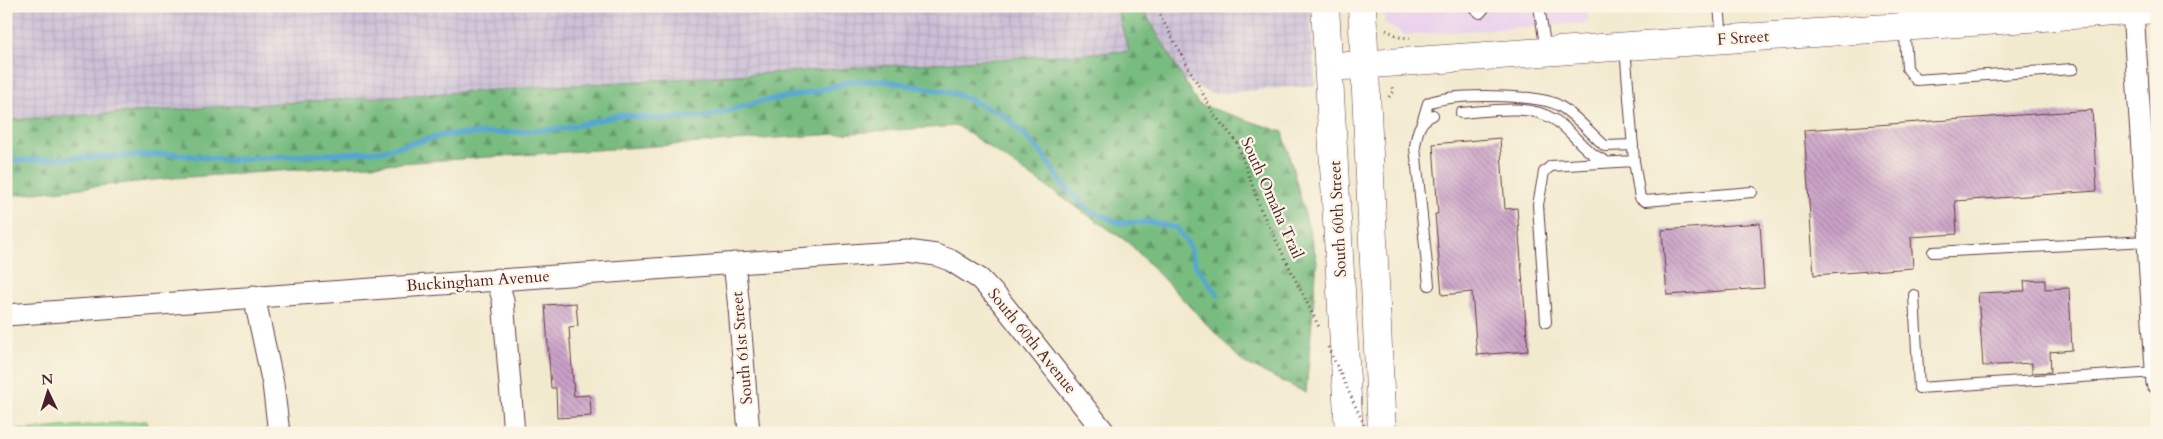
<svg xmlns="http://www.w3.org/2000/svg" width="2163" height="439" viewBox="0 0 2163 439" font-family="Cardo,serif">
<defs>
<pattern id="industrial-grid" width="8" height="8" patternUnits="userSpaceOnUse" patternTransform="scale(1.25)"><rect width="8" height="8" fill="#cabfd7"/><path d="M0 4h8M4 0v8" fill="none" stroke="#afa4b9"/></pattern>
<pattern id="forest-firs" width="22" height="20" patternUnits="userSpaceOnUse" patternTransform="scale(1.25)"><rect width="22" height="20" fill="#78bc80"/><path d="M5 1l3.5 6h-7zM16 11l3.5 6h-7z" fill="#649869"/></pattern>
<pattern id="building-back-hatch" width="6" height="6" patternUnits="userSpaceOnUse" patternTransform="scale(1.25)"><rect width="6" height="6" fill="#caa2c8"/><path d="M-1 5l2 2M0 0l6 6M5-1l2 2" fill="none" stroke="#a683a3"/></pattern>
</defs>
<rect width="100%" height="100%" fill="#fcf5e5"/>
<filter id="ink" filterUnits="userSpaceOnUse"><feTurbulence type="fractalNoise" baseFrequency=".02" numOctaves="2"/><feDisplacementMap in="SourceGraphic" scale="10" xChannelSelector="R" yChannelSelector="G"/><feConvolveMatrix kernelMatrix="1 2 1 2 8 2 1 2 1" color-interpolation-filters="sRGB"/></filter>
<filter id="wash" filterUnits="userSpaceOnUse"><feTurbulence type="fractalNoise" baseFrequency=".0096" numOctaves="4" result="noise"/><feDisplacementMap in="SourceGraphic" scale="20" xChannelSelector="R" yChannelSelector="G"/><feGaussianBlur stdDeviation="1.12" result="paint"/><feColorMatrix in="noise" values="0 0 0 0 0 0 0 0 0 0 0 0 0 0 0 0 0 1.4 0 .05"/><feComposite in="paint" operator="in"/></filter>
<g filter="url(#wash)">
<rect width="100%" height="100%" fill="#f2eacf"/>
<path fill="#ead1ed" d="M1382,6H1587L1588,23L1405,35L1385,23Z"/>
<path fill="url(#industrial-grid)" d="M6,6H1310L1315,85L1211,94L1129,51L6,120Z"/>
<path fill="url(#forest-firs)" stroke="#616e56" d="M1120,6H1141L1198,104L1283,132L1317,260L1306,393L1243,362L1129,243L958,126L173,178L6,196V120L1129,51L1117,11Z"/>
<path fill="#96dd98" stroke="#707e62" d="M147,421L149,433H6V431Z"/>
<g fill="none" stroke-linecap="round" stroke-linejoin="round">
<path stroke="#56a7d0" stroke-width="5.5" d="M6,161L174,154L226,160L381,151L444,135L520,132L566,128L620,115L661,119L710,116L758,102L814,92L851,81H886L954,93L1004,115L1041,152L1062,183L1089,210L1120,223L1150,222L1177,228L1189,245L1196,266L1218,295"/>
</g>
<g id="blocks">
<path fill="url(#building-back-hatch)" d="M2092,110L2097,191L1955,201L1957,234L1911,237L1913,268L1814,275L1804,130Z
M1500,138L1505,209L1517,208L1528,351L1477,355L1472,292L1442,295L1435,214H1438L1433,144Z
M1760,223L1764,288L1667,295L1662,230Z
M2045,280V289L2069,288L2072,350L2050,352L2051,372L2032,373V363L1983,366L1978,293L2025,291L2024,281Z
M576,303L578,326L569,327L574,396L590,395L591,416L557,418L556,388H551L545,305Z"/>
</g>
</g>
<g filter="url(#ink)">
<use href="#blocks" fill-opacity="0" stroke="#633d44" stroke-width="1"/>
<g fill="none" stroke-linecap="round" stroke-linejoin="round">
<g stroke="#633d44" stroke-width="12">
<path id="service" d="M1472,6L1480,13L1486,6
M1539,6L1546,51
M1719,6L1722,38
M1903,6L1907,68L1916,80L2073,69
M1625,47L1634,161L1640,198L1645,201L1752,192
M1461,113C1490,111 1529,103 1555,120C1575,133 1581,150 1605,161
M1422,123L1428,103C1450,93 1537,94 1558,105C1576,115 1590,133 1605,146L1633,145
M1933,252L2148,241
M1429,285L1415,147C1417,132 1419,121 1433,115
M1914,295L1919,388L2156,372
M1546,322L1538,205L1544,172L1551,166L1634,161"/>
</g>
<g stroke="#633d44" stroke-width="23">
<path id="minor" d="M2133,11L2157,383
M734,263L739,308L749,433
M497,279L503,300L514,433
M254,296L273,384L279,433
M6,315L908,251L936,255L950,260L980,279L999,299L1105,433"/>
</g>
<g stroke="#633d44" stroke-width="29">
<path id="secondary" d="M1325,6L1349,433
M1362,6L1382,433
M1330,67L2157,9"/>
</g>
<path stroke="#633d44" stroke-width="3" stroke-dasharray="1 4" stroke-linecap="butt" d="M1155,6L1215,116L1237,142L1261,210L1320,329
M1386,30L1400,37L1410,38
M1389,97L1393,91L1391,85"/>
<use href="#service" stroke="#fff" stroke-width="10"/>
<use href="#minor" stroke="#fff" stroke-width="21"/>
<use href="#secondary" stroke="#fff" stroke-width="28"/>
<path stroke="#633d44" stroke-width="3" stroke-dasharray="1 4" stroke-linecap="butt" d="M1328,347L1368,433"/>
</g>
</g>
<g text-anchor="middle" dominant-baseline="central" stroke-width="4.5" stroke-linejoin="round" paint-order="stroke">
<g font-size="16" fill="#4a1f2b" stroke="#fcf5e5">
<text transform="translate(1743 38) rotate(-4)">F Street</text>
<text transform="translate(1272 198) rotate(66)">South Omaha Trail</text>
<text transform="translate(1338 219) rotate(-93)">South 60th Street</text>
<text transform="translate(478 281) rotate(-4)">Buckingham Avenue</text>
<text transform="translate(1032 341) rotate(51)">South 60th Avenue</text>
<text transform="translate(742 348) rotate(-95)">South 61st Street</text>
</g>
</g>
<rect width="2163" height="439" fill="none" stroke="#fcf5e5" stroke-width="25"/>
<g transform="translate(48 392) rotate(356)" stroke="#fcf5e5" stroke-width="4" paint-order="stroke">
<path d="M0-4L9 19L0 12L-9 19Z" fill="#4a1f2b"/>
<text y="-8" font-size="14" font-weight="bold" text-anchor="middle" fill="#4a1f2b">N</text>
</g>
</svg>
